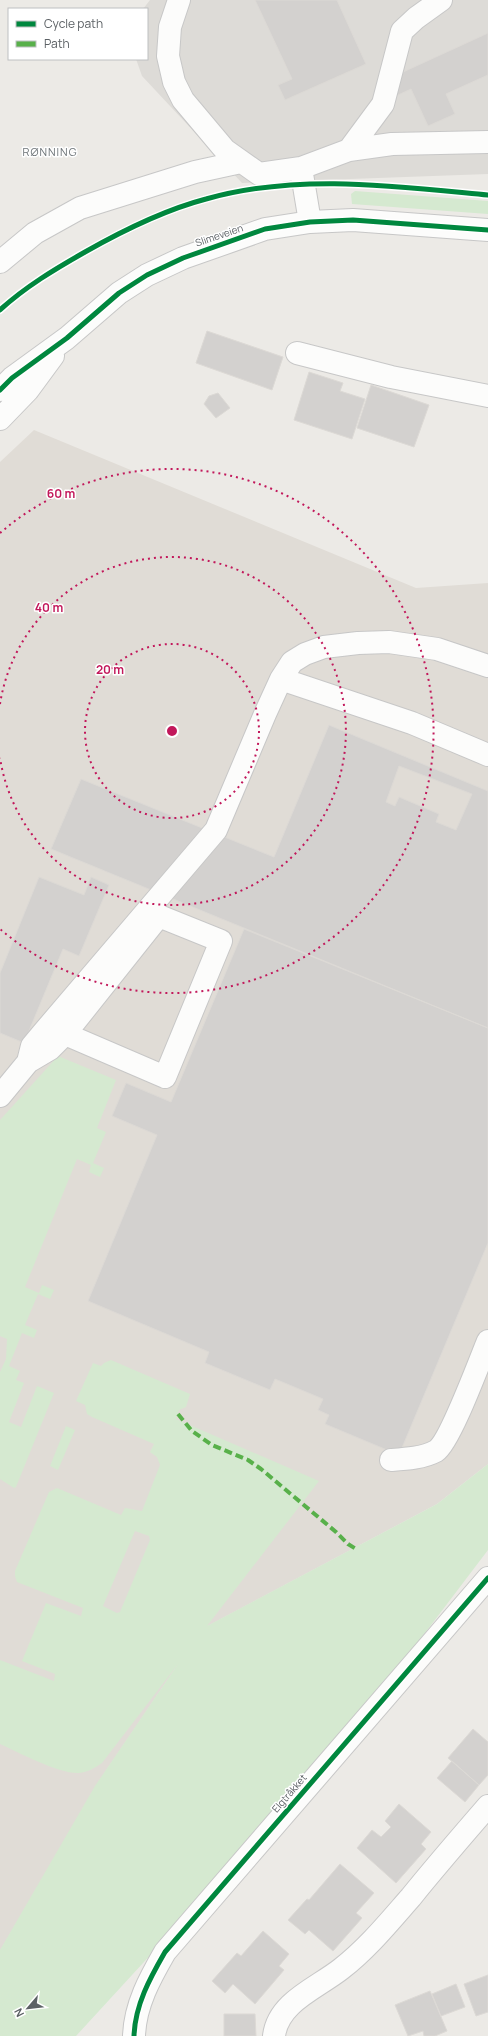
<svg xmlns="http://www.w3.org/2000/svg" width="488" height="2036" viewBox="0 0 488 2036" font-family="Manrope,sans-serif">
<rect width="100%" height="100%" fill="#eceae6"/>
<path fill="#dddbd7" d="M150,0H488V174L242,183L142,76L136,59H147V9H143Z"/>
<path fill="#e0dcd6" d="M34,430L416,588L488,583V1464L437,1504L202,1629L101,1778L0,1951V462Z"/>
<path fill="#d5e9d0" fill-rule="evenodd" d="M355,191L488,201V214L352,204L351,194Z
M58,1056L116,1080L97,1128L106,1132L93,1163L104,1168L100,1177L89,1172L91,1165L77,1159L25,1287L39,1293L42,1285L54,1290L50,1299L38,1294L25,1325L37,1330L34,1338L22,1333L9,1366L20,1371L16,1380L24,1383L9,1422L21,1427L37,1386L54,1393L16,1487L14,1488L0,1479V1372L6,1359L7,1339L0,1336V1120Z
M111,1360L190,1394L186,1407L179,1410L176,1419L319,1481L207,1626L437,1504L488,1464V1550L324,1766L76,2036H0V1950L95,1786L178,1664L102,1763C95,1768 88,1772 79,1773C59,1774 20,1753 0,1744V1660L54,1681L55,1674L22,1661L46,1603L81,1616L83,1608L17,1582L15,1576V1571L49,1492L57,1488L121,1515L125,1508L142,1511L160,1465L157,1457L150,1452L154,1444L92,1417L87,1414L85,1405L76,1401L93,1363L101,1366L104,1363ZM135,1531L149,1536L150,1540L120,1612L117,1613L103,1606Z
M66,1426L75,1430L58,1470L50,1466Z"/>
<path fill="#d3d1cf" stroke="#dcd9d5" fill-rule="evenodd" d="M255,0H337L366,64L285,100L278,85L292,79Z
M488,33V75L446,94L455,114L428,126L411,89L396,96L403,72Z
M207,331L283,357L272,390L196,363Z
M309,372L343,383L340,391L365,399L352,439L294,420Z
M371,385L429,405L414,447L357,428Z
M218,393L230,408L216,418L204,404L209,396Z
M329,725L488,791V1028L51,849L81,779L274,857ZM399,766L472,794L456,830L436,822L439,814L399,797L395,806L386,802Z
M39,877L84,895L91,877L109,885L79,956L63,949L24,1043L0,1033V973Z
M244,929L488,1028V1243L399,1455L325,1424L329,1415L318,1410L323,1399L275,1379L270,1390L205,1363L209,1352L88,1301L157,1135L112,1116L126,1083L171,1102Z
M473,1729L488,1742V1775L479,1785L448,1758Z
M452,1761L479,1785L465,1802L437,1778Z
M399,1804L431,1832L421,1844L426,1849L396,1883L357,1848L372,1830L381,1837L391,1827L385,1821Z
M340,1864L374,1893L356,1913L362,1918L333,1951L309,1930L305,1934L288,1920L307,1899L309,1900Z
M263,1931L289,1954L279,1966L284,1970L255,2004L233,1984L225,1993L212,1981L237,1953L241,1956Z
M488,1975V2012L476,2016L464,1984Z
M456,1984L465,2007L441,2016L432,1994Z
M430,1991L447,2031L435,2036H424L423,2031L408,2036L395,2005Z
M224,2014H255L256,2036H224Z"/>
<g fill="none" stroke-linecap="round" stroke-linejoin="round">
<g stroke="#c7c7c7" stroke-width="24">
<path id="minor" d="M179,0L170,27L168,56L174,82L183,100L225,150L259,174L301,168L349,150L392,144L488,142
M349,150L383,104L402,31L416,18L441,0
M301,168L310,222
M0,262L35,233L80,208L195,172L241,162
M297,353L391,377L488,396
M0,390L12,378L67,338L119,293L147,275L183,258L265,229L310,222L353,220L488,230
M0,419L28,390L53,356
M281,679L412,723L488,755
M28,1062L50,1049L65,1034L159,916L221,941L165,1077L65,1034
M0,1096L28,1062L32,1046L42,1034L216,830L265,714L281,679L292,662L305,654L324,647L358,643L389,642L437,649L488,666
M391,1460C406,1459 423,1458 436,1451C450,1442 480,1360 488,1341
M134,2036C135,2005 150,1978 165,1952L488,1578
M274,2036C278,2002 317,1988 341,1969C368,1948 389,1922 411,1897C436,1866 462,1836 488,1806"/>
</g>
<use href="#minor" stroke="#fcfcfb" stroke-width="22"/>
<path stroke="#58b04a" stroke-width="4" stroke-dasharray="8 4" stroke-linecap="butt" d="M178,1414L192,1431L212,1445L248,1460L261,1469L336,1532L348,1544L356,1549"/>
<g stroke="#fff" stroke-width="8">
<path id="cycleway" d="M0,310C25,287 55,269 85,252C122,231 164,210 206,199C297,173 395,186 488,195
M0,390L12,378L67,338L119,293L147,275L183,258L265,229L310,222L353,220L488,230
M134,2036C135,2005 150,1978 165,1952L488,1578"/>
</g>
<use href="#cycleway" stroke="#00873e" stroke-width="5"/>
</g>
<g fill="none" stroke="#c2185b" stroke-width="2" stroke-dasharray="2 4">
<circle cx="172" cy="731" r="87"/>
<path d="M0 704A174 174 0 1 1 0 758"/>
<path d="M0 533A262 262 0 1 1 0 929"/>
</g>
<g text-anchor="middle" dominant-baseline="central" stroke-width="3" stroke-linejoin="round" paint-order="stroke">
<g font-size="10" fill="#5c6165" stroke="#fff">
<text transform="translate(219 235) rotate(-19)">Slimeveien</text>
<text transform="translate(289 1793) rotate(-49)">Elgtråkket</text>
</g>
<g font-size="11" letter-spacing="1" fill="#6c7377" stroke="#fff">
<text x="50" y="151">RØNNING</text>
</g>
</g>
<circle cx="172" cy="731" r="6" fill="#c2185b" stroke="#fff" stroke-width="2"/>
<g font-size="12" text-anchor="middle" font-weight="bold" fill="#c2185b" stroke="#fff" stroke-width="3" stroke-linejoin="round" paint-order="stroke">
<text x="61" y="498">60 m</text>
<text x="49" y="612">40 m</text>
<text x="110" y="674">20 m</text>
</g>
<rect x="8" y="8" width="140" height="52" fill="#ffffff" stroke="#bec0c1"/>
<rect x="16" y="21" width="20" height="6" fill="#00873e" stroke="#bec0c1"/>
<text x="44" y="28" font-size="12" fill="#5c6165">Cycle path</text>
<rect x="16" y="41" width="20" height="6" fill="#58b04a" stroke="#bec0c1"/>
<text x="44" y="48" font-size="12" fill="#5c6165">Path</text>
<g transform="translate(28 2008) rotate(242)" stroke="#ffffff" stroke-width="3" paint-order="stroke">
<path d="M0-3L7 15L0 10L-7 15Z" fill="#5c6165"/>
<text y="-6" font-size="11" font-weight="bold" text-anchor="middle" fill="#5c6165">N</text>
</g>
</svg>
